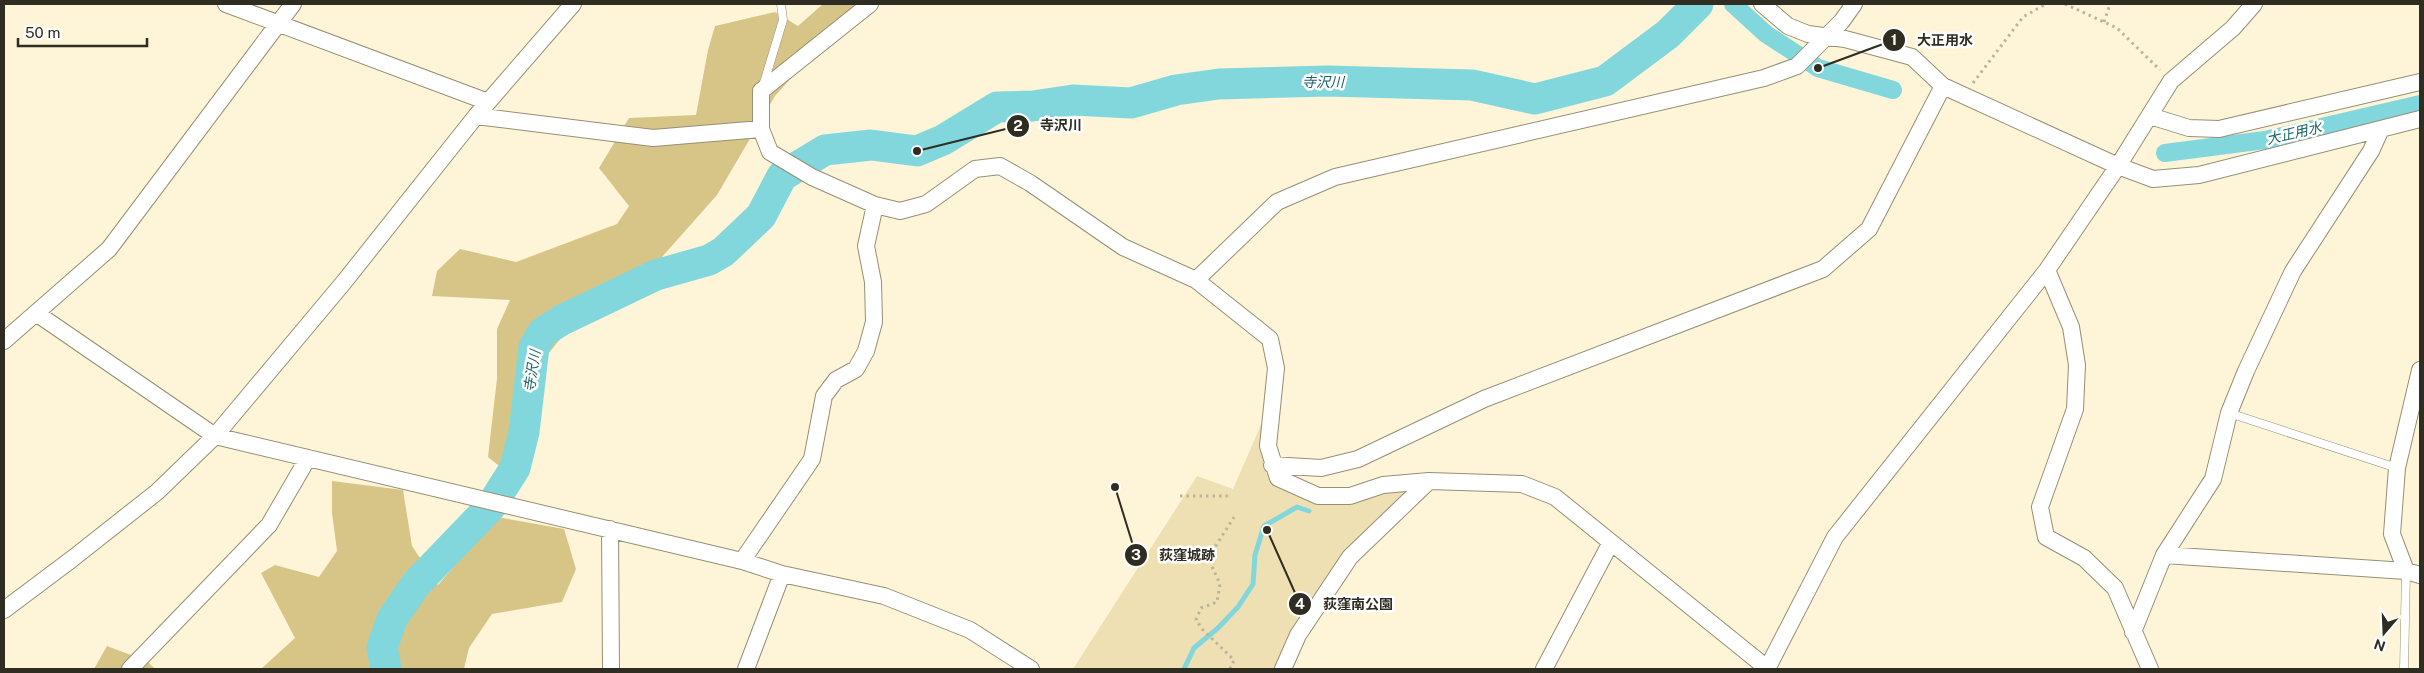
<svg xmlns="http://www.w3.org/2000/svg" width="2424" height="673" viewBox="0 0 2424 673" font-family="'Public Sans','Noto Sans JP',sans-serif">
<rect width="100%" height="100%" fill="#fef5d9"/>
<path fill="#eee0b3" d="M1267,411L1272,481L1322,504L1358,500L1384,489L1408,490L1343,556L1276,669H1073L1197,476L1233,489Z"/>
<path fill="#d7c587" d="M823,4H858L775,96L717,195L654,266L573,323L540,364L531,425L503,469L488,457L497,378V329L510,300L432,296L437,271L460,249L516,262L617,224L629,206L599,168L629,118L696,115L708,50L715,26L775,12L798,26Z
M332,481L403,490L412,546L438,585L497,517L564,529L576,569L562,602L492,614L469,648L464,669H261L295,638L261,573L275,565L319,577L337,551L332,513Z
M107,646L147,661L155,669H94Z"/>
<g fill="none" stroke-linecap="round" stroke-linejoin="round">
<path stroke="#82d7dd" stroke-width="5" d="M1184,669L1194,648L1218,628L1238,607L1253,584L1255,555L1264,526L1297,507L1309,511"/>
<path stroke="#82d7dd" stroke-width="18" d="M1733,4L1766,34L1818,68L1893,90
M2165,153L2265,140L2420,104"/>
<path stroke="#82d7dd" stroke-width="31" d="M386,669L382,648L392,619L416,584L491,506L515,468L524,432L534,347L543,332L562,320L656,275L709,260L723,252L761,216L782,176L825,150L871,145L917,151L943,140L997,107L1033,106L1073,100L1131,103L1176,90L1219,84L1328,81L1472,85L1535,99L1605,81L1668,34L1698,4"/>
<g stroke="#968f75" stroke-width="9">
<path id="lane" d="M763,86L783,20L781,4
M2229,413L2397,468
M2404,669L2406,571"/>
</g>
<g stroke="#968f75" stroke-width="18">
<path id="street" d="M226,4L488,102
M870,4L761,91V129L770,152L812,177L875,205L900,211L926,204L975,169L1000,166L1030,183L1123,247L1196,280L1270,339L1276,368L1268,446L1278,478L1318,496H1350L1383,485L1429,481L1522,484L1555,497L1768,669
M1762,4L1788,26L1808,34L1845,39L1912,57L1943,86L2118,166L2153,179L2199,175L2420,119
M476,116L653,138L761,129
M2150,116L2189,128L2219,129L2420,82
M2047,270L2071,327L2077,365L2075,409L2040,507L2046,537L2084,558L2115,588L2150,669
M1196,280L1277,202L1335,177L1764,78L1797,66L1842,21L1854,4
M36,313L215,436L742,561L782,574L884,596L970,630L1031,669
M4,341L109,249L293,4
M1272,465L1321,468L1358,459L1484,399L1823,269L1869,229L1943,86
M610,529L611,669
M2164,555L2406,571L2420,575
M742,561L812,459L824,396L836,380L856,369L866,351L874,322L873,282L866,246L875,205
M2406,571L2392,534L2397,468L2420,370
M4,610L72,559L157,492L215,436L344,282L476,116L573,4
M2133,632L2164,555L2213,479L2229,413L2246,371L2293,271L2371,151L2381,129
M130,669L269,525L308,458
M746,669L782,574
M1283,669L1298,635L1350,557L1429,481
M1544,669L1610,544
M1767,669L1835,537L2047,270L2118,166L2171,81L2233,28L2254,4"/>
</g>
<path stroke="#bbb49e" stroke-width="3" stroke-dasharray="2.5 4" stroke-linecap="butt" d="M2065,4L2117,28L2160,70
M2104,22L2110,4
M1973,83L2023,17L2046,4
M1180,496H1229
M1230,669L1234,660L1203,630L1196,620L1201,608L1217,602L1220,584L1208,558L1234,517"/>
<use href="#lane" stroke="#fff" stroke-width="8"/>
<use href="#street" stroke="#fff" stroke-width="16"/>
</g>
<g text-anchor="middle" dominant-baseline="central" stroke-width="5" stroke-linejoin="round" paint-order="stroke">
<g font-size="14" font-style="italic" fill="#1b6266" stroke="#fff">
<text x="1323" y="82">寺沢川</text>
<text transform="translate(2294 133) rotate(-13)">大正用水</text>
<text transform="translate(532 371) rotate(-81)">寺沢川</text>
</g>
</g>
<path fill="none" stroke="#2f2c21" stroke-width="2" d="M1818 68L1894 40M917 151L1018 126M1115 487L1136 555M1267 530L1300 604"/>
<g fill="#2f2c21" stroke="#fff" stroke-width="2">
<circle cx="1818" cy="68" r="5"/>
<circle cx="917" cy="151" r="5"/>
<circle cx="1115" cy="487" r="5"/>
<circle cx="1267" cy="530" r="5"/>
<circle cx="1894" cy="40" r="12"/>
<circle cx="1018" cy="126" r="12"/>
<circle cx="1136" cy="555" r="12"/>
<circle cx="1300" cy="604" r="12"/>
</g>
<g font-size="15" text-anchor="middle" font-weight="bold" fill="#fff">
<text x="1894" y="45">1</text>
<text x="1018" y="131">2</text>
<text x="1136" y="560">3</text>
<text x="1300" y="609">4</text>
</g>
<g font-size="14" text-anchor="middle" font-weight="bold" fill="#2f2c21" stroke="#fff" stroke-width="5" stroke-linejoin="round" paint-order="stroke">
<text x="1945" y="45">大正用水</text>
<text x="1061" y="130">寺沢川</text>
<text x="1187" y="560">荻窪城跡</text>
<text x="1358" y="609">荻窪南公園</text>
</g>
<rect width="2424" height="673" fill="none" stroke="#2f2c21" stroke-width="10"/>
<g transform="translate(2384 633) rotate(199)" stroke="#ffffff" stroke-width="4" paint-order="stroke">
<path d="M0-4L9 19L0 12L-9 19Z" fill="#2f2c21"/>
<text y="-8" font-size="14" font-weight="bold" text-anchor="middle" fill="#2f2c21">N</text>
</g>
<path d="M18 38v8h129v-8" fill="none" stroke="#2f2c21" stroke-width="2.5"/>
<text x="25" y="38" font-size="15" fill="#2f2c21" stroke="#ffffff" stroke-width="4" paint-order="stroke">50 m</text>
</svg>
